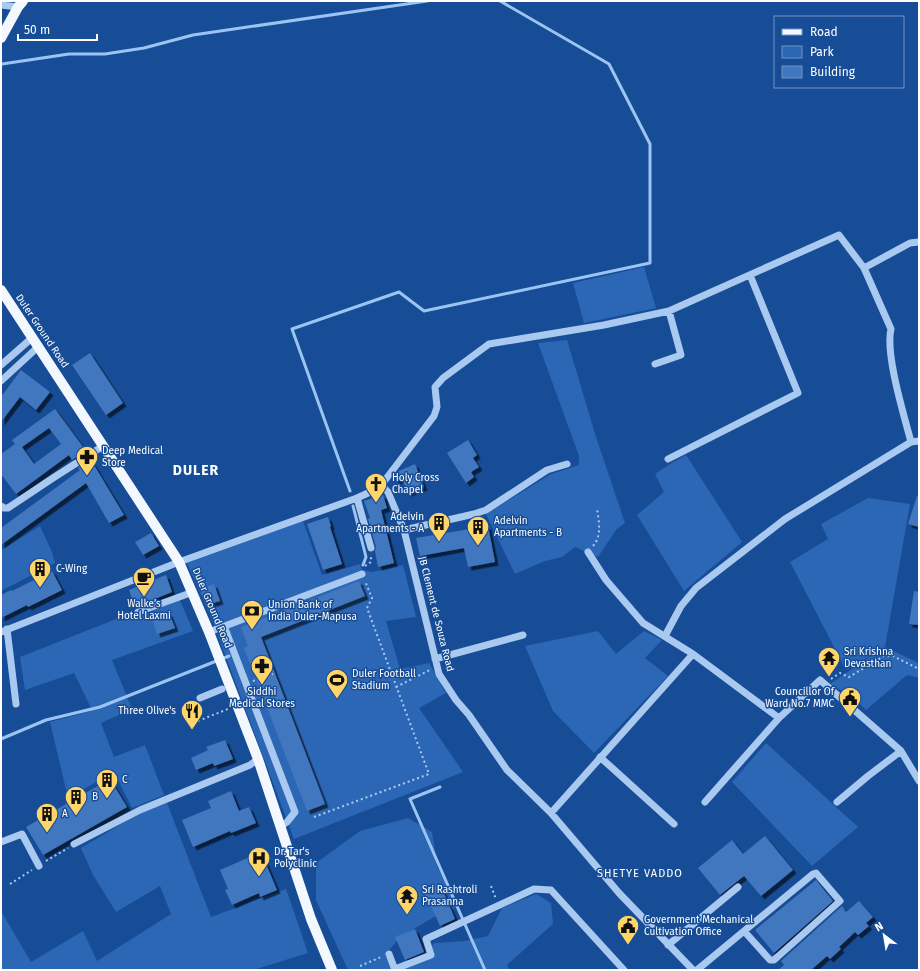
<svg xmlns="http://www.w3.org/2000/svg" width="920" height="971" viewBox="0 0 920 971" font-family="'Fira Sans',sans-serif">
<defs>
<filter id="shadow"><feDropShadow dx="3.5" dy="3.5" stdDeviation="0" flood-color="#0009"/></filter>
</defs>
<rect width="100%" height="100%" fill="#174d96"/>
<path fill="#2b67b5" d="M644,267L656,308L584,323L573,283Z
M567,340L596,437L625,523L616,530L598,557L575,547L562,557L545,561L515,574L486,514L551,474L579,465V456L538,343Z
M686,455L742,542L684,591L637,515L664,492L655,474L670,464Z
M868,498L910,504L885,647L919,663V678L907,675L866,710L852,696L830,684L878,651L846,670L790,562L828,539L821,524Z
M303,521L322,575L360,564L362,570L373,572L403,565L416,617L386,621L400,669L429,663L446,693L419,708L463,772L294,839L212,620L187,563Z
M40,526L52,552L55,563L1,591V550Z
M180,600L193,631L112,660L132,709L101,723L114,757L145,745L164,795L132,808L114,772L68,798L50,722L91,711L90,706L74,673L25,690L20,657L134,612L136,618Z
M598,631L616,654L644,631L662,640L645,658L668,676L594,753L553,711L525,646Z
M766,743L858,827L812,866L732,782Z
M167,803L211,917L286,889L308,953L253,970H1V911L31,962L83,931L97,961L171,914L160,886L116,912L93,875L81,848L138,814Z
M408,818L432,832L437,866L457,903L452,913L434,917L400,937L385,955L392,967L421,955L435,943L465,941L488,936L502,908L536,894L551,903L553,924L507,965L510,970H348L316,900V863L360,831Z"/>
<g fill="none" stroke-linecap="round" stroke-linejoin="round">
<path stroke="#9cc4f3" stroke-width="3" d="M2,64L69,54H105L144,48L193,35L427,1
M350,491L292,329L399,292L424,311L650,263V144L609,64L500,1
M353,506L366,557L363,565
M1,739L46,720L100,707L229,656
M440,787L410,799L485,970"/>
</g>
<path fill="#4077be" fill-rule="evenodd" filter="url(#shadow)" d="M90,353L123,403L106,415L72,365Z
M21,370L50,392L36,410L20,397L1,422V397Z
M55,409L86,451L72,460L69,455L16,494L1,474V454L15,444L12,440ZM49,428L61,444L34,464L22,447Z
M468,440L477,455L473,458L479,467L471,472L474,477L466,483L447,453Z
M91,460L124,515L109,523L86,483L1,545V528L80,470L78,468Z
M415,464L424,487L408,493L402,479L396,481L394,476L399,471Z
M383,495L387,508L381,510L394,563L378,567L375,551L376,547L368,519L370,518L364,501Z
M917,496H919V527L908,524Z
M328,517L331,526L330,527L342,564L323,570L307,524Z
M488,526L495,562L468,567L464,548L420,556L416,538Z
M151,533L159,546L143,555L135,542Z
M52,571L62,590L28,607L27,605L1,618V595L11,590L12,591Z
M166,575L172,592L135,607L129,590Z
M359,581L365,596L261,637L325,804L307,811L244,648L248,646L241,627Z
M214,584L220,601L206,605L201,589Z
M914,591L919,592V625L909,624Z
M169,613L175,628L157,634L152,619Z
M225,740L233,759L214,766L213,763L196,770L191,758L208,750L206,747Z
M110,779L127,807L43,855L26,827Z
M231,791L239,811L249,807L256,823L231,833L230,831L193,847L182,820L211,808L208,801Z
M765,836L793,870L761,896L744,876L720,895L698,868L732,840L743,854Z
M261,852L277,890L260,897L259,893L232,905L225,890L228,889L220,870Z
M816,880L833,901L774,953L755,930Z
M440,884L455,919L440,926L424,891Z
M859,901L873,917L866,923L869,926L858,935L855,932L839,947L841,949L830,959L827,956L811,970H778L784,965L781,961L842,906L846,912Z
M415,929L424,952L405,960L395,937Z"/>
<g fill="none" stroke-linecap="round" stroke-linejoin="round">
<path stroke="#a9c9f1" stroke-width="2" stroke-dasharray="2 3" stroke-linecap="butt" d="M593,546C602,536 599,521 597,509
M365,566L371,562V556
M831,679L840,673L849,677L884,656H893L919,669
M253,681L273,674
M396,687L430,670
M198,721L228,709
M314,817L429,774L367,608L372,598L365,581
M46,861L68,848
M10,884L32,870
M491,886L496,899
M360,966L381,957"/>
<path stroke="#a9c9f1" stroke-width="7" d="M1,5L18,7
M864,268L910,243L919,242
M655,364L681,355L669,311
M1,365L33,337
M1,381L39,346
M668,459L798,393L750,275
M379,488L434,416L437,407L435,387L443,378L489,344L604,325L669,311L839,235L864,268L891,329C885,354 904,415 911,442
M357,498L371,548
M1,506L4,508H8L53,478L103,446
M404,530L474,514L486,510L547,470L567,464
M588,552L606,580L643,623L693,654L779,718L820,680L901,751L919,781
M138,612L193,592
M224,626L295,812L287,822L280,827
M7,629L16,704
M1,632L179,562L357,498L379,488H384L388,492L404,530L439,674L456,700L469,715L507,770L551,813L619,893L693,970
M209,632L362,574
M665,636L681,606L696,588L785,519L911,442L919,441
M435,659L523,635
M200,698L222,689
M600,757L674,824
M705,802L779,718
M837,802L868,776L901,751
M551,813L693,654
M1,842L22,834L39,866
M74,844L140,810L250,765L258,759
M668,945L738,887
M389,954L395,970
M395,969L431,955L426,939L534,889L551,890L624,970
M697,970L813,874L816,873L840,901L774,960H770L744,931"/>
<path stroke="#f3f8ff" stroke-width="10" d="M1,38L18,7L23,1
M1,290L179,562L209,632L258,759L311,919L332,970"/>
</g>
<defs>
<g id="pharmacy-pin" transform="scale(1.15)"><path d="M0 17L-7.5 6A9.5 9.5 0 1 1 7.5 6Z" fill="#ffd569" stroke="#174d96"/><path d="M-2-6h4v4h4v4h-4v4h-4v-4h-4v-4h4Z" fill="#111"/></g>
<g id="church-pin" transform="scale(1.15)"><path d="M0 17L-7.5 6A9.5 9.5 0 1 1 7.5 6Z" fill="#ffd569" stroke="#174d96"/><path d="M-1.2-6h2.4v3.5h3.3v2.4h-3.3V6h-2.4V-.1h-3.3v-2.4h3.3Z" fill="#111"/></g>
<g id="building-pin" transform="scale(1.15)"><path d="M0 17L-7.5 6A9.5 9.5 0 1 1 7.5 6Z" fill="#ffd569" stroke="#174d96"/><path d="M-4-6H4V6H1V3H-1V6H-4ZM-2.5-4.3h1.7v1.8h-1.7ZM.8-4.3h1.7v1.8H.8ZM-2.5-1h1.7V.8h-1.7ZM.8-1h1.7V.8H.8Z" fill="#111"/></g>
<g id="cafe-pin" transform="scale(1.15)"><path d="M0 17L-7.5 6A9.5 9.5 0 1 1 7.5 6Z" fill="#ffd569" stroke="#174d96"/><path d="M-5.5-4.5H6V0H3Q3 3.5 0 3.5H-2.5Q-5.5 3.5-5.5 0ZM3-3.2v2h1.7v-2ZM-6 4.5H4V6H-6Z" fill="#111"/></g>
<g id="bank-pin" transform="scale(1.15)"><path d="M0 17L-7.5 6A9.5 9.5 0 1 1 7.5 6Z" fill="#ffd569" stroke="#174d96"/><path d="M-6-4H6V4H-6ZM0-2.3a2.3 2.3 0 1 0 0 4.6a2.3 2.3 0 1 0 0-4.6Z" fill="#111"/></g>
<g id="temple-pin" transform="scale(1.15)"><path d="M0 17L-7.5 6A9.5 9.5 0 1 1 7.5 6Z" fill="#ffd569" stroke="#174d96"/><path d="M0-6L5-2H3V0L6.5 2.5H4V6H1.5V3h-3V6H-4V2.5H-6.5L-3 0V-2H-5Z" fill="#111"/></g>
<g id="stadium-pin" transform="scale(1.15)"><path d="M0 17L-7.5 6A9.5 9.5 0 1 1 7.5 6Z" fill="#ffd569" stroke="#174d96"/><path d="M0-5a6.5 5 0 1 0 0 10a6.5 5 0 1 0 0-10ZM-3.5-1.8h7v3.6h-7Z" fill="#111"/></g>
<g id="civic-pin" transform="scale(1.15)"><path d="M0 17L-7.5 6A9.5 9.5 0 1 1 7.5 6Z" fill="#ffd569" stroke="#174d96"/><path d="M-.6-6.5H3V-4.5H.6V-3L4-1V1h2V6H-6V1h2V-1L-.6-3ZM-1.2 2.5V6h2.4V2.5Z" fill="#111"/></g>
<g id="restaurant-pin" transform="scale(1.15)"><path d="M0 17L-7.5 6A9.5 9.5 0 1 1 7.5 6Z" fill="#ffd569" stroke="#174d96"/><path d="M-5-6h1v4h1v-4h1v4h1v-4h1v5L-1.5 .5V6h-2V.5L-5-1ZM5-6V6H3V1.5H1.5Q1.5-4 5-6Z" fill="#111"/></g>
<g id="hospital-pin" transform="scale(1.15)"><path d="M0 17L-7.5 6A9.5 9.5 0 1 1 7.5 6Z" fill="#ffd569" stroke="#174d96"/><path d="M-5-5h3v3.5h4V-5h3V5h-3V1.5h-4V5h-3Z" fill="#111"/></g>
</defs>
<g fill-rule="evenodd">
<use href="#pharmacy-pin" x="87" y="457"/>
<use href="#church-pin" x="376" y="484"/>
<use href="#building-pin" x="439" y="523"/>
<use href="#building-pin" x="478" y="527"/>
<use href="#building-pin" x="40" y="569"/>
<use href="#cafe-pin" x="144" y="578"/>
<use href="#bank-pin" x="252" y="611"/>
<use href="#temple-pin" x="829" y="658"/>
<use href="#pharmacy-pin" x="262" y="666"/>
<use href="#stadium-pin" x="337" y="680"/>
<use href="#civic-pin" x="850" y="698"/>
<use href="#restaurant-pin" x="192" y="711"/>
<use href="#building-pin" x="107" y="780"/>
<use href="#building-pin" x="76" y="797"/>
<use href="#building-pin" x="47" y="814"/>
<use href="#hospital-pin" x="259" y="858"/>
<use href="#temple-pin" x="407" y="896"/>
<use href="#civic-pin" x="628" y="926"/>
</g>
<g text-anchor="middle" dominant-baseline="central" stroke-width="3" stroke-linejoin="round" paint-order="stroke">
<g font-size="10" fill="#fff" stroke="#174d96">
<text transform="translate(42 331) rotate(56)">Duler Ground Road</text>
<text transform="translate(212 608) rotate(67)">Duler Ground Road</text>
<text transform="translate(436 614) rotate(76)">JB Clement de Souza Road</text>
</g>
<g font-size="10" fill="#fff" stroke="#174d96" text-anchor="start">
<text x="102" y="451">Deep Medical<tspan x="102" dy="12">Store</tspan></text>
<text x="392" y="478">Holy Cross<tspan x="392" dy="12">Chapel</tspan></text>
<text x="424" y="517" text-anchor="end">Adelvin<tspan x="424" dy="12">Apartments - A</tspan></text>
<text x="494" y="521">Adelvin<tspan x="494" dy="12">Apartments - B</tspan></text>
<text x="56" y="569">C-Wing</text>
<text x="144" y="604" text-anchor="middle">Walke’s<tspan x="144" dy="12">Hotel Laxmi</tspan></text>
<text x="268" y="605">Union Bank of<tspan x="268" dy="12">India Duler-Mapusa</tspan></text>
<text x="844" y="652">Sri Krishna<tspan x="844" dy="12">Devasthan</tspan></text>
<text x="352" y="674">Duler Football<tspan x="352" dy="12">Stadium</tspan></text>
<text x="262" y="692" text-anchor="middle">Siddhi<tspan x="262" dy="12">Medical Stores</tspan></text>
<text x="834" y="692" text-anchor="end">Councillor Of<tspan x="834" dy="12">Ward No.7 MMC</tspan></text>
<text x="176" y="711" text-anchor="end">Three Olive's</text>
<text x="122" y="780">C</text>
<text x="92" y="797">B</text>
<text x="62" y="814">A</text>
<text x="274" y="852">Dr. Tar's<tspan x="274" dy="12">Polyclinic</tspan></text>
<text x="422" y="890">Sri Rashtroli<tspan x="422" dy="12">Prasanna</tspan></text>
<text x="644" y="920">Government Mechanical<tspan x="644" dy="12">Cultivation Office</tspan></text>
</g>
<g font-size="11" letter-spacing="1" fill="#fff" stroke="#174d96">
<text x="640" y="873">SHETYE VADDO</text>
</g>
<g font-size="14" font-weight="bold" letter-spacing="1" fill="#fff" stroke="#174d96">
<text x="196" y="470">DULER</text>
</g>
</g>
<rect width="920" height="971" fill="none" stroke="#ffffff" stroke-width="4"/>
<rect x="774" y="16" width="130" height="72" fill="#174d96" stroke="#7494c0"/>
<rect x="782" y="29" width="20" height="6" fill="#f3f8ff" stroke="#7494c0"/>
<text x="810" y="36" font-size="12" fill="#ffffff">Road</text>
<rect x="782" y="46" width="20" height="12" fill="#2b67b5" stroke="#7494c0"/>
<text x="810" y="56" font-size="12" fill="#ffffff">Park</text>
<rect x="782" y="66" width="20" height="12" fill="#4077be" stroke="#7494c0"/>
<text x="810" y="76" font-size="12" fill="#ffffff">Building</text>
<g transform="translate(884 935) rotate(329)" stroke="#174d96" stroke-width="3" paint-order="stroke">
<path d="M0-3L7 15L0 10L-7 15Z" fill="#ffffff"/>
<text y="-6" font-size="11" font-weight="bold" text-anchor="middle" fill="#ffffff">N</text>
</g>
<path d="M18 34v6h79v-6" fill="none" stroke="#ffffff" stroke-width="2"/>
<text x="24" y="34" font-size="12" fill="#ffffff" stroke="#174d96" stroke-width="3" paint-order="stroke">50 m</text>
</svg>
